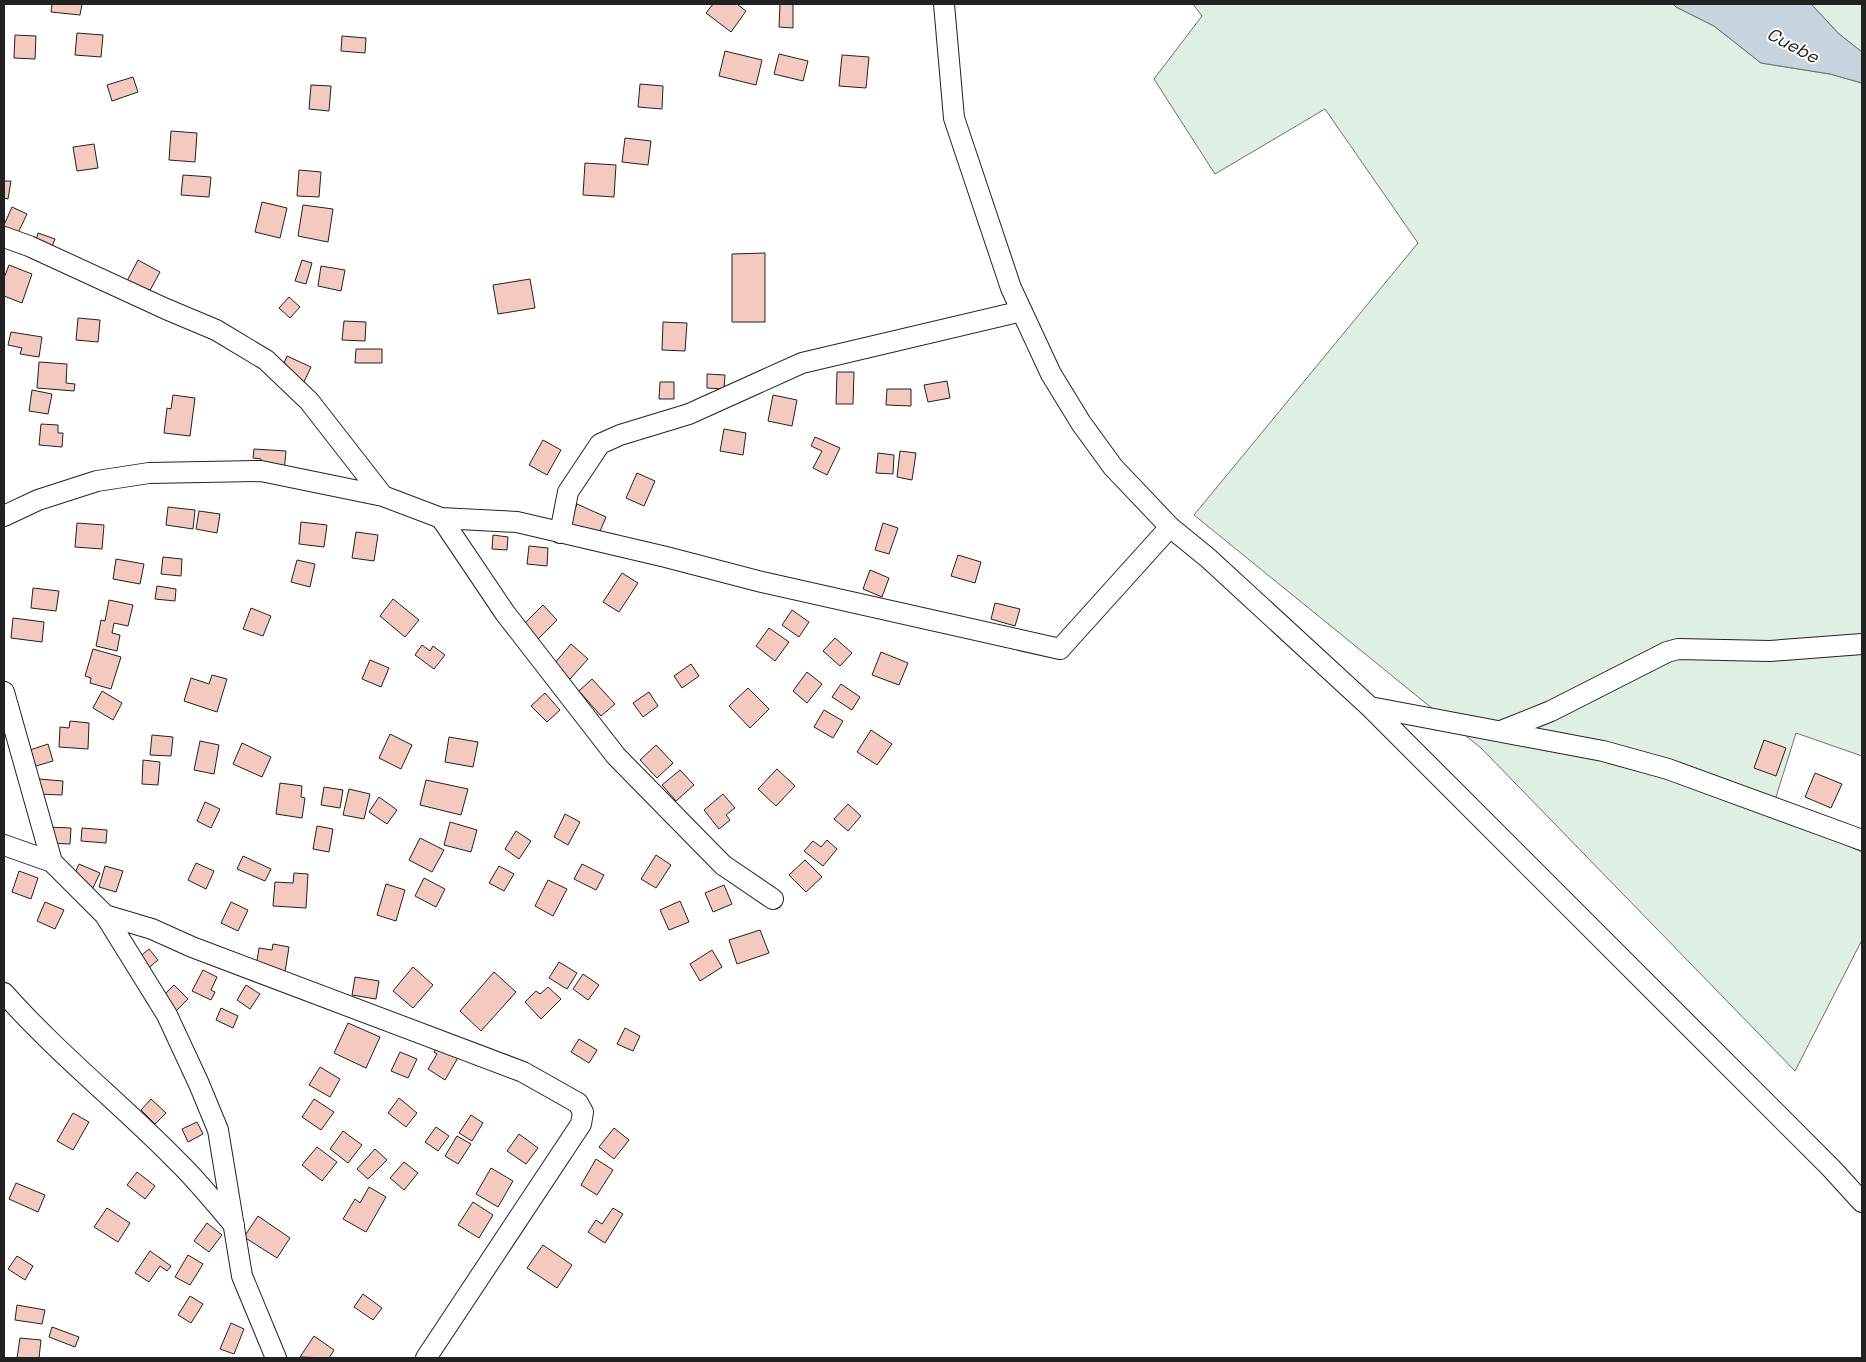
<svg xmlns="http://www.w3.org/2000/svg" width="1866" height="1362" viewBox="0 0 1866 1362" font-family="'Space Grotesk',sans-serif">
<rect width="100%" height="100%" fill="#fff"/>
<path fill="#e0efe3" stroke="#6f6f6f" d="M1193,4H1673L1676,7L1714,26L1761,63L1830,74L1862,83V756L1796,733L1771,813L1862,852V940L1795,1071L1481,748L1194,515L1418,243L1325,109L1215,174L1154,79L1202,16Z
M1811,4H1862V52L1839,34Z"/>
<path fill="#c7d3dd" stroke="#6f6f6f" d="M1673,4H1811L1839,34L1862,52V83L1830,74L1761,63L1714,26L1676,7Z"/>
<path fill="#f3c9c0" stroke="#222" d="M52,4H82L80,15L51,12Z
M713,4H737L746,11L731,32L706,13Z
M780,4H793V28L779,27Z
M77,33L103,35L101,57L75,55Z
M15,35L36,36L35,59L14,58Z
M342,36L366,38L365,53L341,51Z
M725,51L762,60L756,85L719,76Z
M779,54L808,61L803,81L774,74Z
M842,55L869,57L866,88L839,86Z
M133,77L138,92L112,101L107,85Z
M640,84L663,86L662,109L638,107Z
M311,85L331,86L329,111L309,109Z
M171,131L197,133L195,162L169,160Z
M625,138L651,141L648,165L622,162Z
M94,144L98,168L77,171L73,147Z
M585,163L616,165L614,197L583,195Z
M299,170L321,172L319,197L297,196Z
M183,175L211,177L209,197L181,195Z
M4,181H11L8,199L4,198Z
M262,202L287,208L280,238L255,232Z
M303,205L333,209L328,242L298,236Z
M12,207L27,214L17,235L4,229V225Z
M38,233L55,239L51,249L35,244Z
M765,253V322H732V254Z
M138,260L160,272L148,294L126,283Z
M302,260L312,263L306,284L295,281Z
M9,265L32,274L22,303L4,296V278Z
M321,266L345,270L341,291L318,286Z
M530,279L535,308L498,314L493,285Z
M289,297L300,307L290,318L279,308Z
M78,318L100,320L98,342L76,340Z
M344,321L366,322L365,341L342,340Z
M663,322L687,323L685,351L662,350Z
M11,332L42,337L39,357L20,354L22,348L8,345Z
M356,349H382V363H355Z
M287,356L311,367L302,386L279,375Z
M39,362L67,364L66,383L75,384L74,391L37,388Z
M837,372H854L853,404H836Z
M707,374L725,375L724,389L707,388Z
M947,381L950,398L928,402L924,385Z
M660,382H674V399H659Z
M887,389H911V406L886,405Z
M32,390L52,394L48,414L29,411Z
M173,395L195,398L190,436L164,433L167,408L171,409Z
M773,395L797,400L792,426L768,421Z
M41,424L58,425V433H63L62,447L39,445Z
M724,429L746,433L743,455L720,451Z
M815,437L840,448L827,475L813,468L822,451L811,446Z
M543,440L561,450L547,475L529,465Z
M254,449L286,451L284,472L260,470L261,459L253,458Z
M900,451L916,453L912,480L897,477Z
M878,453L894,455L893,474L876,473Z
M637,473L655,481L644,506L626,498Z
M577,504L606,517L598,536L569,523Z
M168,507L195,510L193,529L166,525Z
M199,511L220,514L217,533L196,529Z
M301,522L327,525L324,547L299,544Z
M77,523L104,525L102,549L75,547Z
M883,523L898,528L889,554L875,550Z
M356,532L378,535L374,561L352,558Z
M493,535L508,537L507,550L492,549Z
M529,546L548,548L547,566L527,564Z
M958,555L981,562L975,583L951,576Z
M163,557L182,559L181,576L161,574Z
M116,559L144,564L140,584L113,579Z
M297,560L315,564L310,587L291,582Z
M870,570L889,578L882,597L863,589Z
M622,573L638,583L619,612L603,602Z
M157,586L176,589L175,601L155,599Z
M33,588L59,591L56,611L31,608Z
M393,599L419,620L405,637L380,616Z
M109,600L133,605L128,626L114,623L112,633L120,635L117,651L96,646L101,620L105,621Z
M995,603L1020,609L1015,626L991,619Z
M543,605L557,620L537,640L523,625Z
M251,608L271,616L263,636L243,629Z
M792,610L809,622L799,637L782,625Z
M13,618L44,622L42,642L11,638Z
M769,628L789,642L775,661L756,646Z
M835,638L852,653L840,666L823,651Z
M571,644L588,659L570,679L554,664Z
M422,645L430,651L433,646L445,655L434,669L415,655Z
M93,649L121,657L111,689L90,683L91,678L85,676Z
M881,652L908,663L899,685L872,675Z
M370,660L389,668L381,687L362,679Z
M691,664L699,676L682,688L674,676Z
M807,672L822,684L807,703L793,691Z
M212,675L227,679L217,712L184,701L191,678L209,684Z
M592,679L615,704L601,716L579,691Z
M841,684L860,697L852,710L832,697Z
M748,688L769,709L750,728L729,706Z
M102,691L122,703L113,720L93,708Z
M649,692L658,706L643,717L633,703Z
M545,693L560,710L547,722L531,706Z
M824,710L843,721L833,738L814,727Z
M70,721L89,723L88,749L59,747L60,727L69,728Z
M871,730L892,744L877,765L857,752Z
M390,734L412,745L401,769L379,758Z
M152,735L173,737L171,756L150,755Z
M449,737L478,742L473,767L445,762Z
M1764,740L1786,748L1776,776L1754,768Z
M200,741L219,745L214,774L194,770Z
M242,743L271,757L262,777L233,764Z
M48,744L53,761L29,768L24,752Z
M656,745L673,763L657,778L640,760Z
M143,760L160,762L158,785L142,784Z
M777,769L795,786L776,806L758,789Z
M680,770L694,785L676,801L662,785Z
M1815,773L1842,784L1831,808L1805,797Z
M39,779L63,781L62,795L38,794Z
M426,780L468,789L461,815L420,805Z
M280,783L302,786L301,797L305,798L302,818L276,814Z
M324,787L343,790L340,808L321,805Z
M349,789L370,794L364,819L343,815Z
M723,794L735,808L726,815L730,820L719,829L704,810Z
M379,797L397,810L387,824L369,812Z
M205,802L220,809L211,828L197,821Z
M848,804L861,816L848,831L834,819Z
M565,814L580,822L568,845L554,837Z
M450,822L477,830L471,852L444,845Z
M317,826L333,829L329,852L313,849Z
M46,827L71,828L70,844L45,843Z
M82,828L107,830L106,843L81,841Z
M516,831L531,841L519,859L505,849Z
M420,838L444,850L432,872L409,860Z
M827,840L837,849L823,866L804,851L813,841L821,847Z
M656,855L671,865L656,888L641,879Z
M243,856L271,869L265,881L237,869Z
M805,860L822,877L806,892L789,875Z
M196,863L214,871L206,889L188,880Z
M79,864L100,873L91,892L71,882Z
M582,864L604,875L596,890L574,879Z
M105,866L123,871L116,892L99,887Z
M499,866L514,874L504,891L489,883Z
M19,871L38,878L31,899L12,892Z
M294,873L308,874L306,908L273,906L275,882L293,883Z
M424,878L445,889L436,907L415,896Z
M548,880L567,889L553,916L535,906Z
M386,884L405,890L396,921L377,915Z
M724,885L732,904L713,912L705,893Z
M680,901L689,922L669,930L660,910Z
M45,902L64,910L55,929L37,921Z
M231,902L248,910L238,931L221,923Z
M760,930L769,953L737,964L729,940Z
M273,944L289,947L285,972L256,967L259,948L272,950Z
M149,949L158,960L146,970L137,959Z
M712,950L722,967L700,981L690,964Z
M559,962L577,973L567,989L549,978Z
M413,967L433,985L413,1008L393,991Z
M203,970L217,977L211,990L215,992L211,1000L192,991Z
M494,972L516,992L481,1031L460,1011Z
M583,974L599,985L588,1000L573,989Z
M355,977L379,981L376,999L352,995Z
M174,985L188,999L176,1011L162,997Z
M246,985L260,994L250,1009L237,1000Z
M548,987L561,999L541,1019L525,1002L536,991L540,994Z
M221,1008L238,1016L233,1028L216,1020Z
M348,1023L380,1037L366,1068L334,1053Z
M625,1028L640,1036L633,1051L617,1044Z
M579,1039L597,1050L589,1063L571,1052Z
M439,1044L459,1056L445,1080L428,1069L437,1054L434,1052Z
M400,1052L417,1059L408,1078L391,1071Z
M320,1067L340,1079L330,1097L309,1085Z
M399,1098L417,1113L406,1127L388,1113Z
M151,1099L166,1113L155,1124L141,1110Z
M314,1099L334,1112L321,1130L302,1117Z
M73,1113L89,1122L73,1150L57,1141Z
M471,1115L483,1123L472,1141L459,1133Z
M197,1122L203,1134L188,1142L182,1129Z
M436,1127L449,1136L438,1151L425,1142Z
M614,1128L629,1140L614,1159L599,1147Z
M343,1131L362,1145L348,1163L330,1149Z
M519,1134L538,1148L526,1164L507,1151Z
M457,1136L471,1144L458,1164L445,1156Z
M317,1147L337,1162L322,1181L302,1165Z
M375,1149L387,1160L368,1179L357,1169Z
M596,1159L613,1170L597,1195L581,1185Z
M404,1162L418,1173L404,1190L390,1178Z
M491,1168L513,1181L498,1207L476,1194Z
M137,1172L155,1186L145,1199L127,1185Z
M16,1183L45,1195L38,1212L9,1199Z
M369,1187L386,1197L366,1232L343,1219L355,1199L360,1203Z
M473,1202L493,1215L479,1238L458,1225Z
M107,1208L130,1223L118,1242L94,1227Z
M613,1208L623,1214L605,1243L588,1232L596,1220L602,1224Z
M258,1216L290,1238L277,1258L244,1237Z
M207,1223L222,1235L209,1252L194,1241Z
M543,1245L572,1265L557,1288L527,1268Z
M150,1251L171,1266L167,1271L160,1266L149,1282L135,1273Z
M188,1255L203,1264L190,1285L175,1277Z
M17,1256L33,1266L25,1280L8,1269Z
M363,1294L382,1308L373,1320L354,1307Z
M190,1296L203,1304L191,1323L178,1315Z
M17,1305L45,1310L42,1324L15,1320Z
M231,1323L244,1329L234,1354L220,1349Z
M52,1327L79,1337L75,1347L49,1337Z
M314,1336L334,1350L329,1358L300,1357Z
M20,1338L41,1340L39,1358H17Z"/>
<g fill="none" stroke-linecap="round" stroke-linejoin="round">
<g stroke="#222" stroke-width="22">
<path id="minor" d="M944,4L954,118L1011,288L1051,374L1081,423L1113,467L1170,527L1208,558L1370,707L1831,1168L1862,1202
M4,237L29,246L166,309L216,330L266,360L309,401L383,496L441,518L505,613L616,756L723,865L773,899
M4,516L38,500L97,481L149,473L261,471L383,496
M441,518L517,522L666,557L762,582L1060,649L1170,527
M560,533L568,492L600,444L620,435L689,414L802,363L1022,311
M4,692L52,862L105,915L167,1015L199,1084L218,1130L242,1276L276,1358
M1370,707L1603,751L1668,769L1862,840
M1501,731L1551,711L1667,652L1678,649L1770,651L1862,644
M4,845L52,862
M105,915L152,929L192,947L523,1072L578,1103L583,1112L581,1124L426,1358
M4,993C57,1053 120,1103 176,1160C197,1180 215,1203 234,1225"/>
</g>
<use href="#minor" stroke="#fff" stroke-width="20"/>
</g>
<g text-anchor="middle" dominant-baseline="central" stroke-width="4" stroke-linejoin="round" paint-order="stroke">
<g font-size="18" font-style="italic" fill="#222" stroke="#fff">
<text transform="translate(1793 45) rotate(28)">Cuebe</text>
</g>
</g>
<rect width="1866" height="1362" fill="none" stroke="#222222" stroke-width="10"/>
</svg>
